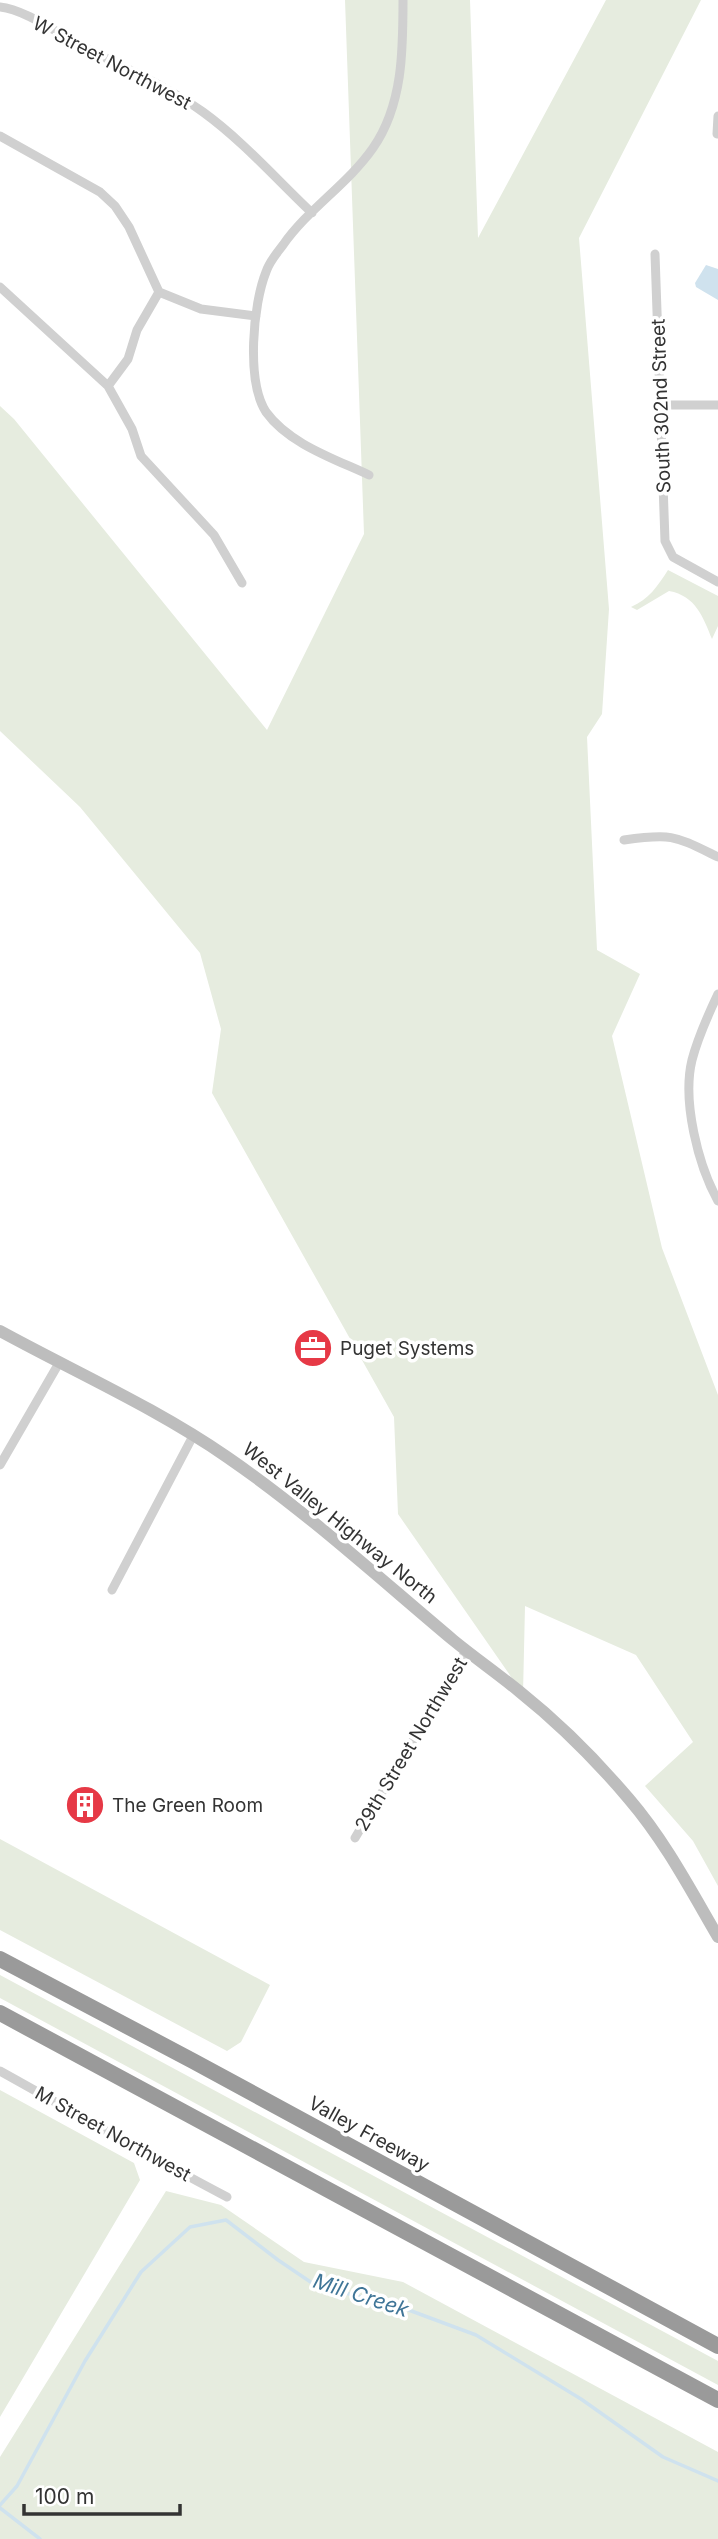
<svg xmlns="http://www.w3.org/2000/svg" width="718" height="2539" viewBox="0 0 718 2539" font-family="Inter,sans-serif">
<rect width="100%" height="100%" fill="#fff"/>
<path fill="#e6ecdf" d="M345,0H470L478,238L606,0H701L579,238L609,609L602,714L587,737L597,950L640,974L612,1036L662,1248L718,1395V1886L693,1841L645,1786L693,1742L636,1655L525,1606L523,1694L398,1514L394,1417L212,1093L221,1029L200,953L80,807L0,731V406L14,419L267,730L364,534Z
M668,570L718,596V626L712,639C703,617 696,596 669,591L637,610L631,607C649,599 657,587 668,570Z
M0,1839L270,1985L241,2042L227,2051L0,1930Z
M0,1975L718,2361V2385L0,1998Z
M0,2090L134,2163L140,2180L0,2417Z
M166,2191L221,2205L304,2262L403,2282L718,2452V2539H0V2457Z"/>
<path fill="#cfe2ee" d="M706,265L718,269V300L696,287L695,283Z"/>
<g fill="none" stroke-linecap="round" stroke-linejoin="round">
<path stroke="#cfe2ee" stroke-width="3.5" d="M0,2505L17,2486L85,2361L141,2272L190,2227L226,2220L278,2260L315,2285L406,2309L476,2335L581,2399L663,2457L718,2481
M0,2508L40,2539"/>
<path stroke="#d0d0d0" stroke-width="9" d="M0,7C23,9 56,32 77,43C118,66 164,84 203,112C243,141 277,180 312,213
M717,134L718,116
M0,136L100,192L115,206L129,227L159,292L201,309L256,316
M655,254L665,541L673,557L718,582
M0,287L108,386L132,429L141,456L214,535L242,583
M108,386L128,359L137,330L159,292
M662,405H718
M369,475C335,459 289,444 266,412C246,381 253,304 266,272C269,262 277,253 283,245C308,209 348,184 373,148C403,105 403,50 403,0
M624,840C673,833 675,836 718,857
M718,994C708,1015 698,1037 692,1060C682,1101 698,1165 718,1201
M0,1465L59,1363
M112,1590L193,1436
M355,1838L466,1651
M0,2071C76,2113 150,2157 227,2197"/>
<path stroke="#bdbdbd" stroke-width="12" d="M0,1331C75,1372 156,1408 227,1457C307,1512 379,1578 453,1640C475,1658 498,1674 520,1692C560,1724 596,1760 629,1799C665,1841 690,1889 718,1937"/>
<path stroke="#9a9a9a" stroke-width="16" d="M0,1959L193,2061L718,2346
M0,2013L718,2400"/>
</g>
<defs>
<g id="office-disc" transform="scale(2.0125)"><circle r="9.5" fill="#e63946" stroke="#fff"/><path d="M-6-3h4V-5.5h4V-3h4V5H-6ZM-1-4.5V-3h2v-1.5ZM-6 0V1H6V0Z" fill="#fff"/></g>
<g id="building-disc" transform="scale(2.0125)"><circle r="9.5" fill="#e63946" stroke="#fff"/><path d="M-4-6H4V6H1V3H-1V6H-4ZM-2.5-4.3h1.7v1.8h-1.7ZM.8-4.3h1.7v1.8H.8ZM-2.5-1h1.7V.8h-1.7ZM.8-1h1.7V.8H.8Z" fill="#fff"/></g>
</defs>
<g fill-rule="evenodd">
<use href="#office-disc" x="313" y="1348"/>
<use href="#building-disc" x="85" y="1805"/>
</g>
<g text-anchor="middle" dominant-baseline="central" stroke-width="7" stroke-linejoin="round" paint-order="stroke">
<g font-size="19" fill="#333" stroke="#fff">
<text transform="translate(112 63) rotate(28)">W Street Northwest</text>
<text transform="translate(661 406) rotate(-92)">South 302nd Street</text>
<text transform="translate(340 1523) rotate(39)">West Valley Highway North</text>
<text transform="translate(411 1744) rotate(-59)">29th Street Northwest</text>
<text transform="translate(113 2134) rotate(29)">M Street Northwest</text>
<text transform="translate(369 2134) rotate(29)">Valley Freeway</text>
</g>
<g font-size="19" fill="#333" stroke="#fff" text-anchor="start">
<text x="340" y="1348">Puget Systems</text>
<text x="112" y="1805">The Green Room</text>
</g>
<g font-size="21" font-style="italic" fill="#3f7597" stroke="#fff">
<text transform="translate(361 2295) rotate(18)">Mill Creek</text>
</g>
</g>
<path d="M24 2504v10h156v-10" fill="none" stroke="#333333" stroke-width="3.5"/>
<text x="35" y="2504" font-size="21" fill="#333333" stroke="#ffffff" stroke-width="5" paint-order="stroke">100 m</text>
</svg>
